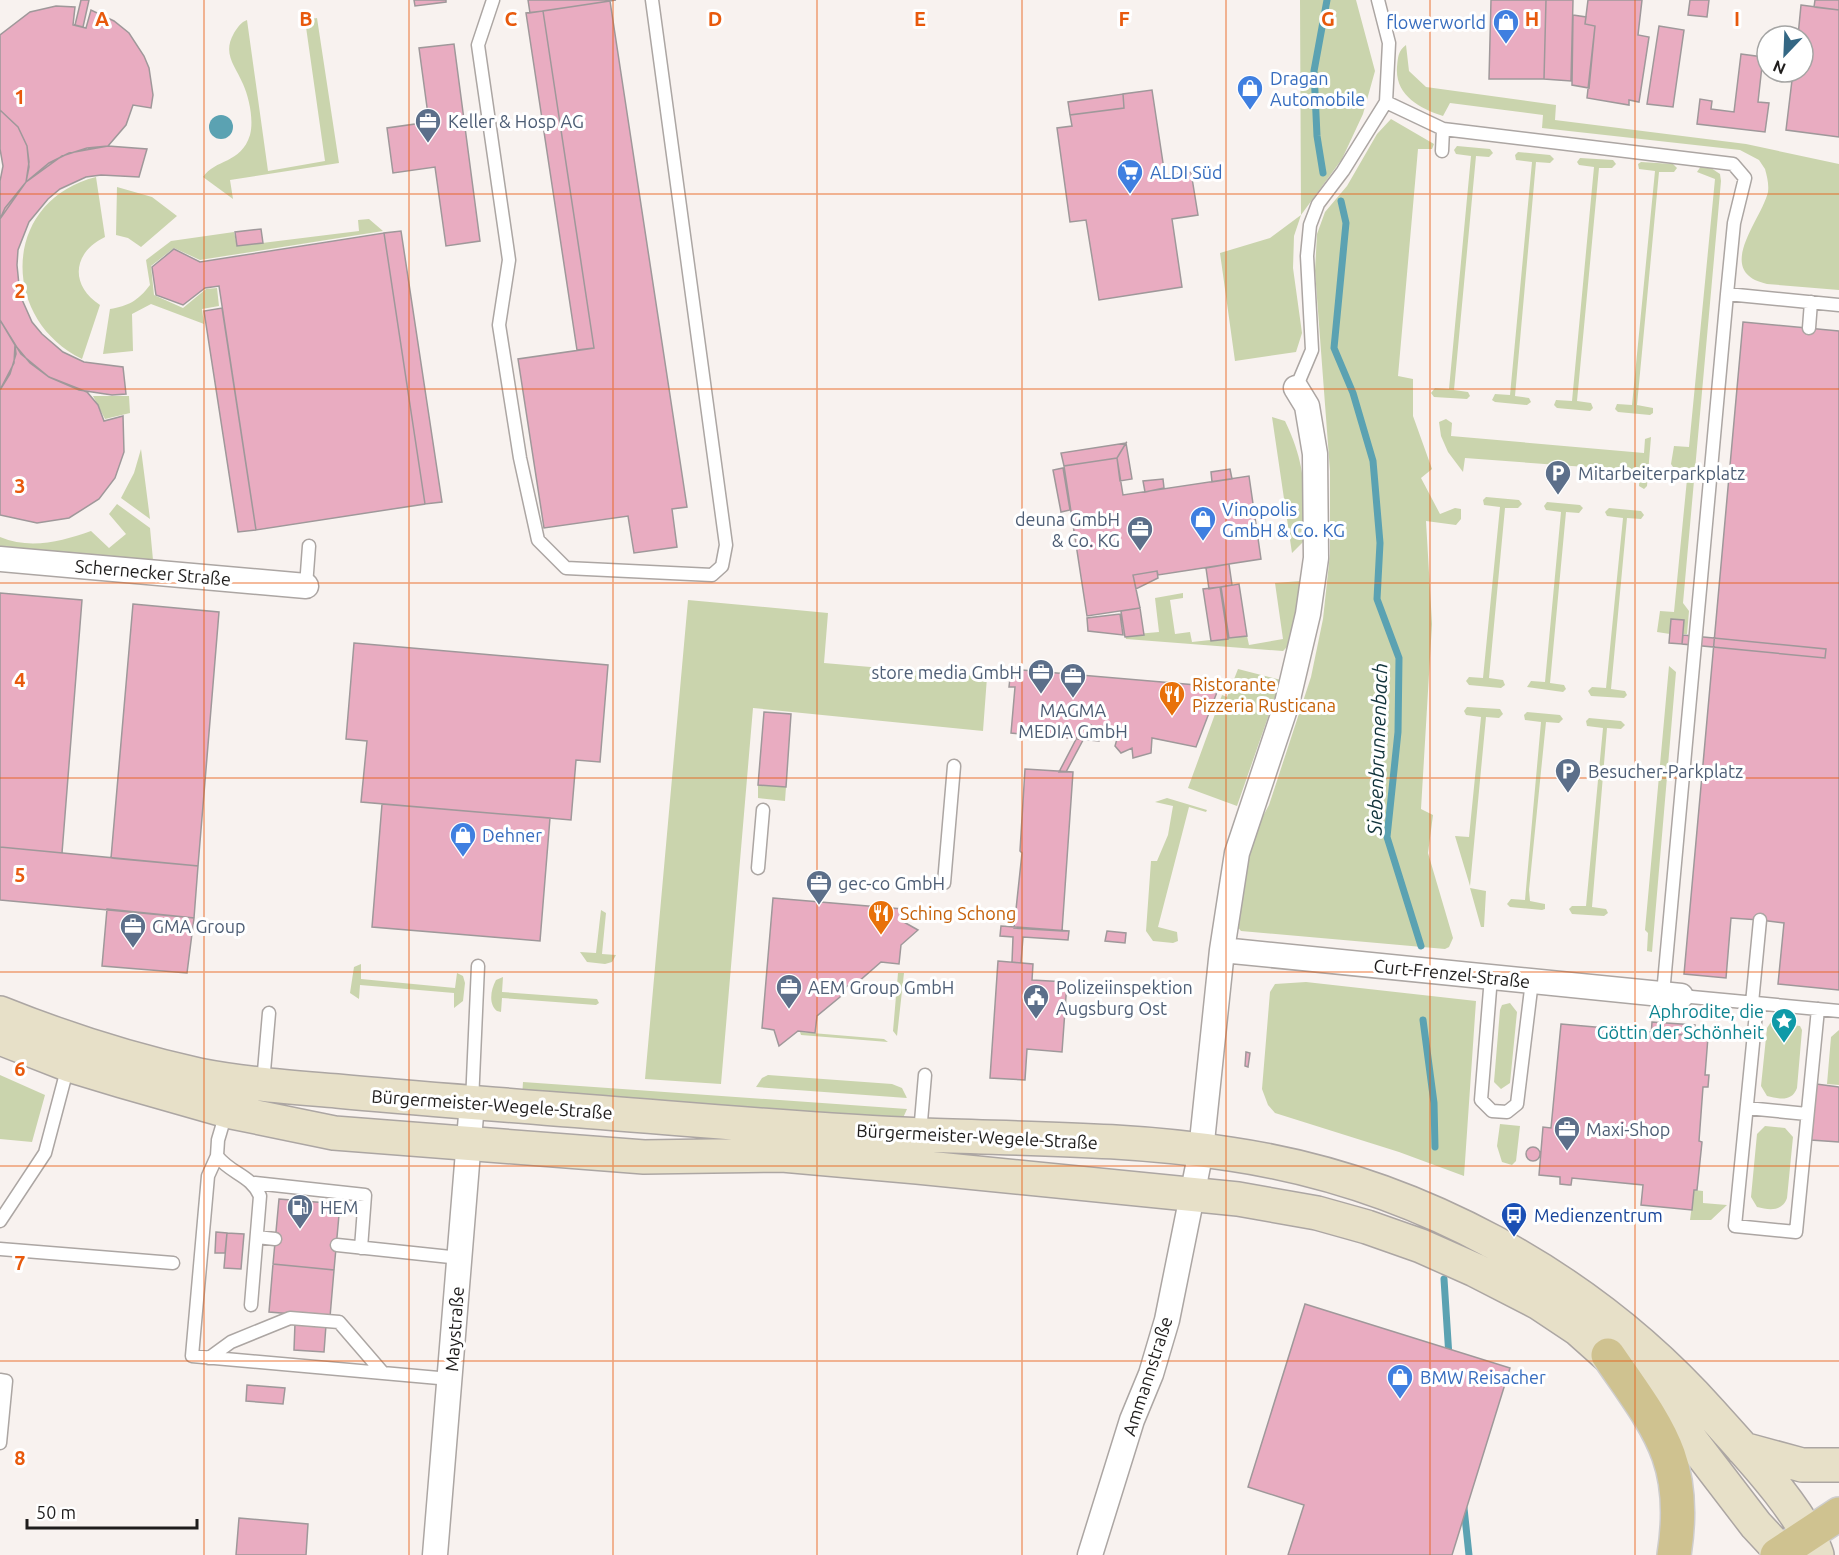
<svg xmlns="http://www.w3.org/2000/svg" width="1839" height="1555" viewBox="0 0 1839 1555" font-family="Ubuntu,sans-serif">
<rect width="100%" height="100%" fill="#f8f2ef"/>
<path fill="#cad4ad" d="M1300,0H1356L1375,71L1363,114L1342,159L1301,215L1294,236L1293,268L1302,333L1296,352L1235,361L1220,253L1270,238L1301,215Z
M317,18L339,163L230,180L233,199L203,177C215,159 241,164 250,135C254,120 249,97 243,84C235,65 222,54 234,33C238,27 241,22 247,20L268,171L325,161L305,20Z
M1406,45L1409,71L1426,87L1556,105L1555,120L1746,144L1839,164V290L1767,284C1713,272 1761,221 1768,192C1769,184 1767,176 1765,169L1759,160L1740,150L1542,128L1543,115L1450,103L1443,116C1419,108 1395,95 1397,67C1398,57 1398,51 1406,45Z
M1391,119L1434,144L1432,149H1418L1398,376L1413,379V416L1432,469L1421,478L1440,514L1455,508L1461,509V519L1456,525L1426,521L1432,624L1421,809L1433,815L1428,853L1453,938L1449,947L1445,949L1241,931L1235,924L1247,859L1257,827L1269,805L1311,677L1323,619L1330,554V471L1315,271L1317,234L1325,212L1347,186L1377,134Z
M1457,146L1490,149L1493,153L1489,157L1476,156L1454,390L1468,392L1470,396L1467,399L1434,397L1431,393L1435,388L1449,389L1471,156L1456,154L1454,150Z
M1518,152L1550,155L1554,159L1550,163L1536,162L1515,396L1529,398L1531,402L1527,405L1495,402L1492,400L1495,394L1510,395L1532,162L1516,160L1515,155Z
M1580,158L1613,160L1616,164L1612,168H1599L1577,401L1591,403L1593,408L1590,411L1557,408L1554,405L1556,400L1572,401L1594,167L1579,165L1577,162Z
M1641,162L1673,164L1677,168L1674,172H1659L1637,405L1653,408V413L1650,415L1618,412L1615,409L1617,404L1632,405L1655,171L1639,169L1638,164Z
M1701,166L1711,168L1720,174L1721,181L1683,603L1689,611L1687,634H1683L1684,620L1671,619L1670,634L1657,632L1660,611L1674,612L1688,469L1673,467L1671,464L1674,446L1689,447L1715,179L1697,172Z
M96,177L105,237C73,252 69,285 100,305L82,359C0,319 1,201 96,177Z
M117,187L152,197L177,216L141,247L128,238L116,235Z
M369,219L383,231L200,260L174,248L151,266L154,295L183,308L206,289L217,288L219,306L202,309L204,324L151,304L132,314L133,351L103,354L110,309C128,306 138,301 150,285L146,260L171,241L234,232L237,246L359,231L358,220Z
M93,396H129L130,413L105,419Z
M1272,417L1285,421C1307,467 1304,490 1305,540L1292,553Z
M1446,419L1452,423L1451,436L1644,453L1645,439L1651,437L1647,486L1644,489L1639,486L1640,471L1465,458L1463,472L1448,452L1441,436L1439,422Z
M141,449L150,519L121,498L134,473Z
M1486,497L1519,500L1522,504L1518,508H1505L1489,678L1503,680L1505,685L1501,688L1469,685L1466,681L1469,677L1483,678L1500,507L1484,505L1483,500Z
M1547,502L1580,505L1583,508L1579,513L1566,512L1550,683L1564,685L1566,689L1563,692L1527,687L1531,681L1545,682L1561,512L1546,510L1544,506Z
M117,504L150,528L153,560L0,549V537C31,550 62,541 91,531L109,548L126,534L109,514Z
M1609,508L1641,511L1644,515L1641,519L1627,518L1611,689L1625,691L1627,695L1624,698L1591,696L1588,691L1592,687L1606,688L1623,518L1607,516L1605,512Z
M1301,581L1292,642L1283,651L1126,639L1125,635L1159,632L1155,598L1183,593V598L1170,600L1175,634L1190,632L1192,642L1247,636L1249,645L1283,639L1275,583Z
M688,600L828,613L824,663L987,677L983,731L753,708L721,1084L645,1079Z
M1669,666L1676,672L1652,952L1647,951L1648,933L1645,930Z
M1238,669L1281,680L1237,806L1188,788L1222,695L1227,697Z
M1467,707L1500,709L1503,714L1499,718L1486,717L1470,886L1455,836L1469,837L1481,717L1466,715L1464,711Z
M1527,712L1560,715L1563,719L1559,723L1546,722L1529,890L1530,901L1545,904V909L1542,910L1510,907L1507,904L1511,899L1525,900L1541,722L1525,720L1524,715Z
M1589,718L1621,721L1625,725L1621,729L1607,728L1592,907L1606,909L1608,913L1604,916L1572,914L1569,909L1572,906H1586L1603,728L1587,726L1586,721Z
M758,785L786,787L785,801L758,798Z
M1167,798L1207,810L1206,812L1189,807L1158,927L1177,932L1178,941L1173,943L1153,941L1146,931L1151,861H1157L1168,835L1173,806L1155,802Z
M1470,888L1486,891L1484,927H1481Z
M601,910L606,913L602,954L616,955L612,962L605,964L587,962L580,952L596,953Z
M361,964V979L455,988L457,973L463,976L465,983L463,1001L454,1008V993L360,985L359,999L350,993L354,967Z
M898,973H904L897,1036L893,1031Z
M503,977L502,992L597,999L599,1003L596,1005L502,998L501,1012L497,1011C488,1004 491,989 496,980Z
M1306,982L1476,1001L1464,1176L1399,1152L1275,1113L1268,1105L1262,1089L1270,992L1275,984Z
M1510,1003L1517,1012L1510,1083L1501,1089L1494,1082L1500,1010L1502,1005Z
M1771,1022L1800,1026L1802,1030L1797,1088C1792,1102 1779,1099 1767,1096L1761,1086L1767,1028Z
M1839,1030V1085L1827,1084L1831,1037Z
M800,1032L884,1039L888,1042L801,1035Z
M0,1075L45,1095L32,1142L0,1139Z
M768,1075L892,1084L902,1088L907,1098L756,1087L762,1078Z
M523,1082L907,1109L903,1118L522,1097Z
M1500,1124L1520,1126L1516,1161L1512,1165L1502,1162L1497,1146Z
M1765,1126L1785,1128L1793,1137L1787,1198C1782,1212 1769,1210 1757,1207L1751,1197L1757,1134Z
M1694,1190L1703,1191V1203L1727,1205L1711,1220H1690Z"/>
<path fill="#5ba2b2" d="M209 127a12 12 0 1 1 24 0a12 12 0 1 1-24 0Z"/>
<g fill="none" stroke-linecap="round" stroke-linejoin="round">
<path stroke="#5ba2b2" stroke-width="7" d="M1323,173L1317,136L1314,71L1327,0
M1341,201L1346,223L1334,348L1353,393L1373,461L1380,543L1377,599L1399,658L1398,732L1387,837L1421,946
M1423,1020L1434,1103L1435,1147
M1444,1279L1449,1357
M1464,1508L1469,1555"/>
</g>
<path fill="#e9acc1" stroke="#9f989a" stroke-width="1.5" d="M81,0H89L83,27L75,25Z
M414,0H446V2L415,6Z
M528,0H616L530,13Z
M1491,0H1546L1544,79H1489Z
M1546,0H1573L1571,81L1544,79Z
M1588,0H1642L1638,35L1649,37L1639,102L1629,100V105L1587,98L1595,26L1585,24Z
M1690,0H1709L1707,17L1688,15Z
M1815,0H1839V10L1814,7Z
M610,1L687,507L672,509L677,547L634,553L628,516L544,528L518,359L594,348L543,11Z
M1801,5L1839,10V137L1786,130L1793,72H1803V36H1798Z
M56,6L75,7L73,25L86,28L91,10L114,21L129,33L144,56L149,68L153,95L151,108L133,105L126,125L108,146L87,148L62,156L26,182L29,167L27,146L18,127L0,110V35L30,12Z
M543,11L594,348L577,350L526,13Z
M1573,15L1586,17L1585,24L1595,26L1589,88L1572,85Z
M1659,26L1684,30L1673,107L1647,104Z
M454,44L480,241L446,246L435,167L393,173L387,128L429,122L419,48Z
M1741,54L1763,57L1758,102L1769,103L1765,132L1697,124L1700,99L1712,101L1711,109L1734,112Z
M1152,90L1165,176L1191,172L1198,215L1172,219L1182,287L1099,300L1086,220L1070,222L1057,128L1072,126L1070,115L1124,108L1123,94Z
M1123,94L1124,108L1070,115L1068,102Z
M0,110L18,127L27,146L29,162L26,182L0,219V181L3,166L0,149Z
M108,146L147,149L139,177L101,175L86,177L60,189L48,199L29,222L18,250L17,265L20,295L32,322L42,334L63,352L84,362L123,367L126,394L112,395L79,390L49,377L21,354L0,320V219L5,208L26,182L49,163L69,153Z
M261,229L263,243L237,246L235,232Z
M401,231L442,502L425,504L384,233Z
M384,233L425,504L256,530L219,286L205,288L183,305L156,295L152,267L174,249L200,262Z
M222,308L256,530L238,532L204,311Z
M0,320L15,345L16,354L10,374L0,390Z
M1743,322L1839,331V990L1778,984L1784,923L1760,920L1731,918L1726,978L1684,974Z
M15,345L30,363L49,377L87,392L98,405L104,421L123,416L124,452L115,478L99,499L69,518L37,523L0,515V390L14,363Z
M1126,443L1132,479L1120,481L1117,458Z
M1126,443L1117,458L1064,466L1061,453Z
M1117,458L1123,495L1249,476L1261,559L1158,575L1157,571L1133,575L1140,608L1087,616L1064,466Z
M1063,468L1070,510L1061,512L1053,470Z
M1230,469L1232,479L1212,482L1211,472Z
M1163,479L1164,488L1145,492L1143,481Z
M1229,564L1232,585L1209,589L1206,568Z
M1157,571L1158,578L1136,589L1133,575Z
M1239,584L1247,636L1229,638L1221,587Z
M1220,587L1228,639L1211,641L1203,589Z
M0,593L82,600L62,853L0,847Z
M133,604L219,612L198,866L111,858Z
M1140,608L1144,635L1125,637L1121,611Z
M1120,614L1123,635L1088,631L1087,618Z
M1671,619L1684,620L1682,644L1669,643Z
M1683,635L1826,649L1825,658L1682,644Z
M354,643L608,665L600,762L576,760L571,820L361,802L367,741L346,739Z
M1011,669L1162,682L1219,687L1196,747L1152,738L1151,753L1133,758L1132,748L1121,753L1115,746L1117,739L1108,738L1109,727L1101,726L1099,741L1011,733L1015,687H1009Z
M764,712L791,714L786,787L758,785Z
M1084,724L1091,725L1066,772H1059Z
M1025,769L1073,772L1062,931L1014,928L1022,853L1020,851Z
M382,804L550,818L540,941L372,927Z
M0,847L198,866L194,918L0,900Z
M773,898L903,909L902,921L918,930L901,945L899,964L881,962L858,982L847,986L840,997L817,1016L815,1033L798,1031L779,1046L774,1030L762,1028Z
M107,909L194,918L187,973L102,966Z
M1001,926L1069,931L1068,940L1023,937L1021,963L1012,962L1013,937L1000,936Z
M1107,931L1126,933L1125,943L1105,941Z
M998,961L1033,964L1032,980L1067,982L1062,1052L1027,1049L1025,1080L990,1078Z
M1652,1022L1695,1025V1036L1657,1033L1656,1039L1651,1038Z
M1561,1024L1708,1037L1705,1075H1709L1708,1087H1703L1699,1141L1702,1142L1697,1190H1694L1692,1210L1641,1205L1643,1185L1572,1178L1571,1185H1569L1560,1184V1177L1539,1175L1543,1127L1551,1128Z
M1246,1052L1250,1053L1248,1067L1245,1066Z
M1816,1084L1839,1087V1142L1811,1140Z
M1526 1154a7 7 0 1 1 14 0a7 7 0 1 1-14 0Z
M279,1199L340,1204L334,1270L273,1264Z
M216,1232L227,1233L225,1253H215Z
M227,1233L244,1234L241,1269L224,1268Z
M273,1264L334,1270L330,1317L269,1312Z
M1305,1304L1510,1368L1452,1555H1288L1304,1505L1248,1487Z
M295,1323L326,1325L324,1352L294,1350Z
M247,1385L285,1388L283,1404L246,1401Z
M239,1518L308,1524L306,1555H236Z"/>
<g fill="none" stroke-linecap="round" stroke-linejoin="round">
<g stroke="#aca6a3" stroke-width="15">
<path id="lane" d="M493,0L478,45L509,260L499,325L520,458L538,540L566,568L712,575L722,566L726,545L652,0
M1386,102L1443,129L1733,164L1745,178L1734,223L1727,294
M1442,151L1443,129
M1809,328L1811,302
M1296,388L1312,350L1307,256L1310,225L1318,204L1343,171L1386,102L1389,43L1378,0
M306,586L309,546
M758,868L763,810
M944,883L954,766
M1491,977L1481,1100L1492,1111L1507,1112L1517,1104L1532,981
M1663,994L1727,294L1839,305
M1681,996L1839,1011
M1752,1003L1760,920
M1757,1003L1735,1226L1796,1232L1818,1009
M263,1083L269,1013
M472,1102L478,966
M1747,1108L1807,1114
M226,1113L218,1140L217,1156C231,1174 251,1175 260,1196L251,1305
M920,1133L925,1075
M217,1156L208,1176L192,1356L450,1379
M255,1183L365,1195L361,1248
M0,1221L45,1153L68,1066
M257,1237L275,1239
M337,1245L460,1258
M0,1249L173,1263
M209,1358L231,1342L290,1318L339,1322L383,1373
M0,1380L6,1381L0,1443"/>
</g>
<g stroke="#aca6a3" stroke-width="27">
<path id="street" d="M0,559L306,586
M1222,950L1681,996
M435,1555L472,1103
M1090,1555L1132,1420L1151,1374L1167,1320L1201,1151L1222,950L1237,853L1287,703L1308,614L1316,558L1315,454L1307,406L1296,388"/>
</g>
<g stroke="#aca6a3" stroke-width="36">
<path id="secondary" d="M0,1013C65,1039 130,1060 199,1075C245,1084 291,1087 337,1091C410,1098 483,1103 555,1109C678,1118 800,1130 923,1135C1025,1139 1128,1138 1230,1154C1413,1181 1588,1275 1711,1413C1743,1449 1803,1511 1817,1555
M0,1038L69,1065L122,1081L227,1111L334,1133L644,1157L782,1155L917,1167L1238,1199L1317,1213L1367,1227L1421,1246L1475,1270L1539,1303L1578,1329L1652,1395L1684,1431L1756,1525L1784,1555
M1743,1449L1802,1465H1839"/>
</g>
<g stroke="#cecdcd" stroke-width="36">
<path id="primary" d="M1608,1355C1658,1428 1689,1461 1674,1555
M1777,1555L1839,1514"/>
</g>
<use href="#lane" stroke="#fff" stroke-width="12"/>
<use href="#street" stroke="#fff" stroke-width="24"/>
<use href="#secondary" stroke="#e7e0c8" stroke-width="33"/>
<use href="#primary" stroke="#cfc290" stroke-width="33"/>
</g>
<path fill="none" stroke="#e8590c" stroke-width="1.5" stroke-opacity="0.55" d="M204,0V1555M409,0V1555M613,0V1555M817,0V1555M1022,0V1555M1226,0V1555M1430,0V1555M1635,0V1555M0,194H1839M0,389H1839M0,583H1839M0,778H1839M0,972H1839M0,1166H1839M0,1361H1839"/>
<defs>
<g id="shop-pin" transform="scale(1.35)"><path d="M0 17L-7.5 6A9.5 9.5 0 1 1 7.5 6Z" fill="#3f7fe0" stroke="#fff"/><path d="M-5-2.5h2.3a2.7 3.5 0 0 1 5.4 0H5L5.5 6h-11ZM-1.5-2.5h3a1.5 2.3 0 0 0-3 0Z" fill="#fff"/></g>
<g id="office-pin" transform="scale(1.35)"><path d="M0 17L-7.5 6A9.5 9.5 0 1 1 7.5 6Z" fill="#5c6f8a" stroke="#fff"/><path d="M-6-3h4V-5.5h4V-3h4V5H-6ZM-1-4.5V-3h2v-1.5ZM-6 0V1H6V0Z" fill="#fff"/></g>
<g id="supermarket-pin" transform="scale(1.35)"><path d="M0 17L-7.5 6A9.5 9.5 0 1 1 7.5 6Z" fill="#3f7fe0" stroke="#fff"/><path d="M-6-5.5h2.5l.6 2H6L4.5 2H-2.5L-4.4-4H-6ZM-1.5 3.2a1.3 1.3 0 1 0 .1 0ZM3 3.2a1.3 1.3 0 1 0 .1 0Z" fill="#fff"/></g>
<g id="parking-pin" transform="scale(1.35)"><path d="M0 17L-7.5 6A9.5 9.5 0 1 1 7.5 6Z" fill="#5c6f8a" stroke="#fff"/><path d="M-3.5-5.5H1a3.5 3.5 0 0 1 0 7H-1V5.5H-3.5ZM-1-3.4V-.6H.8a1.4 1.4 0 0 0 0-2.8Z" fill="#fff"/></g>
<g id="restaurant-pin" transform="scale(1.35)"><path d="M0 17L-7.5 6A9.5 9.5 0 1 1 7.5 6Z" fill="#e8710a" stroke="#fff"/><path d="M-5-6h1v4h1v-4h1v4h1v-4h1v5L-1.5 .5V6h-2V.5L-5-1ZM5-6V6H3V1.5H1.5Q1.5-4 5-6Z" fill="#fff"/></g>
<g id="civic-pin" transform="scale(1.35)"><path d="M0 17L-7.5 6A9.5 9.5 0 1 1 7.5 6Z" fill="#5c6f8a" stroke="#fff"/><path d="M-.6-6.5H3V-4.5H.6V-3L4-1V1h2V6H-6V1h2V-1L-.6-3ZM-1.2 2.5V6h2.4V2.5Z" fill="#fff"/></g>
<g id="sight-pin" transform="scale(1.35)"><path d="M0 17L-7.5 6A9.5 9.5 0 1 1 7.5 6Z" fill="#0f9aa8" stroke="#fff"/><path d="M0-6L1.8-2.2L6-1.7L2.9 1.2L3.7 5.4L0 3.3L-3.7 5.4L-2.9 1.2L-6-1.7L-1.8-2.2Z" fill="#fff"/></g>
<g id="fuel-pin" transform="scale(1.35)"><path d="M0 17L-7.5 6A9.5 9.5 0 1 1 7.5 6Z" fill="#5c6f8a" stroke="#fff"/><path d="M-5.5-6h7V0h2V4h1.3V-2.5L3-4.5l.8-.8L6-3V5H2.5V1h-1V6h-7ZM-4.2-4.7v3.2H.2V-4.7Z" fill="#fff"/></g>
<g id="bus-pin" transform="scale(1.35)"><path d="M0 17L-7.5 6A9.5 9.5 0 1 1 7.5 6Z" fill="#1a4fb4" stroke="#fff"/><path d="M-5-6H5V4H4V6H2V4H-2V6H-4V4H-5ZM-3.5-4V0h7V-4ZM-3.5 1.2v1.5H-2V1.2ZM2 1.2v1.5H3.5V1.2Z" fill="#fff"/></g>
</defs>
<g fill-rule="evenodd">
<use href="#shop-pin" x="1506" y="22"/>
<use href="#shop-pin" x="1250" y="88"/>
<use href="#office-pin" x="428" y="121"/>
<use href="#supermarket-pin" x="1130" y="172"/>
<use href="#parking-pin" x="1558" y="473"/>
<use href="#shop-pin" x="1203" y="519"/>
<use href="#office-pin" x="1140" y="529"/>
<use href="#office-pin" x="1041" y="672"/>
<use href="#office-pin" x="1073" y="676"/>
<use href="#restaurant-pin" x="1172" y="694"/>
<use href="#parking-pin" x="1568" y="771"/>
<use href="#shop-pin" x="463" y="835"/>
<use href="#office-pin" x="819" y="883"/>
<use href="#restaurant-pin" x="881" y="913"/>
<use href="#office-pin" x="133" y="926"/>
<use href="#office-pin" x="789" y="987"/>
<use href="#civic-pin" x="1036" y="997"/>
<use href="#sight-pin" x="1784" y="1021"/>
<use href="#office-pin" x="1567" y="1129"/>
<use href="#fuel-pin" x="300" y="1207"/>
<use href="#bus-pin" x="1514" y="1215"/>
<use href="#shop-pin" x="1400" y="1377"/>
</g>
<g text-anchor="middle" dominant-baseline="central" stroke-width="6" stroke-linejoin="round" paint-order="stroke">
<g font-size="18" fill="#366cbe" stroke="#fff" text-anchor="start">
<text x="1486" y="22" text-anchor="end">flowerworld</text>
<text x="1270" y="78">Dragan<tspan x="1270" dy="21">Automobile</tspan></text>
<text x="1150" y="172">ALDI Süd</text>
<text x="1222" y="509">Vinopolis<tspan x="1222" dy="21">GmbH &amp; Co. KG</tspan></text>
<text x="482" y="835">Dehner</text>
<text x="1420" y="1377">BMW Reisacher</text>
</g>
<g font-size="18" fill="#4e5e75" stroke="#fff" text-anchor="start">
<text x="448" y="121">Keller &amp; Hosp AG</text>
<text x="1578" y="473">Mitarbeiterparkplatz</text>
<text x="1120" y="519" text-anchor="end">deuna GmbH<tspan x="1120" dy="21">&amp; Co. KG</tspan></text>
<text x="1022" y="672" text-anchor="end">store media GmbH</text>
<text x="1073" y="710" text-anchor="middle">MAGMA<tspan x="1073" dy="21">MEDIA GmbH</tspan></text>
<text x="1588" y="771">Besucher-Parkplatz</text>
<text x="838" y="883">gec-co GmbH</text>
<text x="152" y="926">GMA Group</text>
<text x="808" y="987">AEM Group GmbH</text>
<text x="1056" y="987">Polizeiinspektion<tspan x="1056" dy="21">Augsburg Ost</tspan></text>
<text x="1586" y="1129">Maxi-Shop</text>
<text x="320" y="1207">HEM</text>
</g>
<g font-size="18" fill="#1f1d1c" stroke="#fff">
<text transform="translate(153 572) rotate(5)">Schernecker Straße</text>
<text transform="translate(1452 973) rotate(6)">Curt-Frenzel-Straße</text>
<text transform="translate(492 1104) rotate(4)">Bürgermeister-Wegele-Straße</text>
<text transform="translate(977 1136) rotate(3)">Bürgermeister-Wegele-Straße</text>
<text transform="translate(454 1329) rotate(-86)">Maystraße</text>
<text transform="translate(1147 1376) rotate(-72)">Ammannstraße</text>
</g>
<g font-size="18" fill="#c56008" stroke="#fff" text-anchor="start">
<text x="1192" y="684">Ristorante<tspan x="1192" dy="21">Pizzeria Rusticana</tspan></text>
<text x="900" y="913">Sching Schong</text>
</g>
<g font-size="18" fill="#0d838f" stroke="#fff" text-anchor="end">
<text x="1764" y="1011">Aphrodite, die<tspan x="1764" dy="21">Göttin der Schönheit</tspan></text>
</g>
<g font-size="18" fill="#164399" stroke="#fff" text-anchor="start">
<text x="1534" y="1215">Medienzentrum</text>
</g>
<g font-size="20" font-style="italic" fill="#10333b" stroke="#fff">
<text transform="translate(1377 749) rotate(-88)">Siebenbrunnenbach</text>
</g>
</g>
<g font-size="20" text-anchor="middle" font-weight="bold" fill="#e8590c" stroke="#fff" stroke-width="6" stroke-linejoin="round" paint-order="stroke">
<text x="102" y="26">A</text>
<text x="306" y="26">B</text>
<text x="511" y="26">C</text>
<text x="715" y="26">D</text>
<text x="920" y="26">E</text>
<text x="1124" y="26">F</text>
<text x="1328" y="26">G</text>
<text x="1532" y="26">H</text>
<text x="1737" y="26">I</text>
<text x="20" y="104">1</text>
<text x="20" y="298">2</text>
<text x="20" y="493">3</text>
<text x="20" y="687">4</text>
<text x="20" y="882">5</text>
<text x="20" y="1076">6</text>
<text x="20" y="1270">7</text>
<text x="20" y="1465">8</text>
</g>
<g transform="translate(1785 54) rotate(203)"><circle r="28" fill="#ffffff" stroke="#a5a5a4" stroke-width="1.5"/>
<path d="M0-4.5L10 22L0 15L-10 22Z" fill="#346784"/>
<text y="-9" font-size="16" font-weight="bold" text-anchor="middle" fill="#1f1d1c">N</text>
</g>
<path d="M27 1519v9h170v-9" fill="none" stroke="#1f1d1c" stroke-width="3"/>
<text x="36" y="1519" font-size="18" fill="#1f1d1c" stroke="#ffffff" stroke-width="4.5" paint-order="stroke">50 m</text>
</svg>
